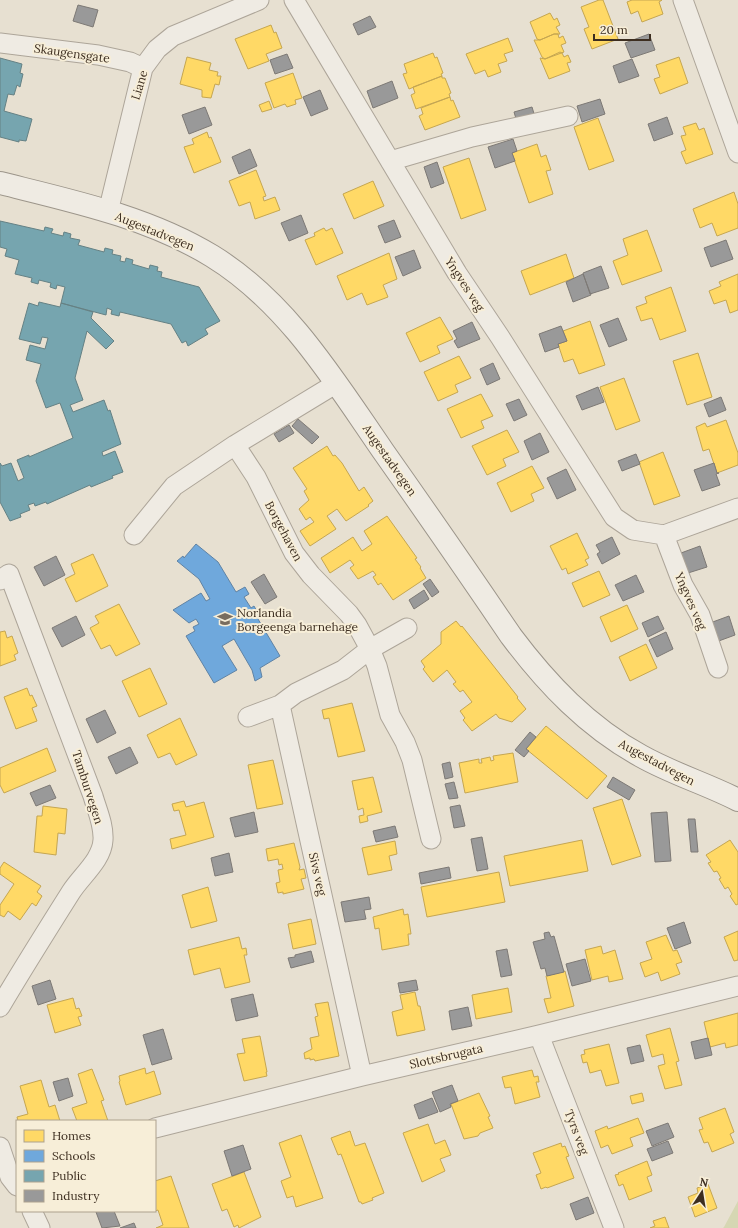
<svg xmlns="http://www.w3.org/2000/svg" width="738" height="1228" viewBox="0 0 738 1228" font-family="Lora,serif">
<rect width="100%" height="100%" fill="#e7e0d1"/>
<path fill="#d6d7b3" d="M738,1201V1228H723L724,1227Z"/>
<path fill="#ffd966" stroke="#c5a651" d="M599,0H603L618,39L592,49L584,29L589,27L581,7Z
M632,0H662L659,2L663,14L642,22L638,11L631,14L627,2Z
M550,13L554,20L557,18L560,25L556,27L560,34H554L540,40L537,39L530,22Z
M271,25L274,33L276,32L282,48L266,54L269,61L248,69L235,39Z
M554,34H558L559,38L563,36L566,43L561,45L564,52L545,59L542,57L534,40H540Z
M508,38L513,51L504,54L507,61L498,64L501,72L488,77L485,70L475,74L466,54Z
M560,52L562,53L564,57L568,55L571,62L567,63L570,71L549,79L540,58L545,59Z
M433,53L435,58L437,57L443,73L441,74L442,76L409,89L403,74L407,73L404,64Z
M187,57L211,63L209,70L218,72L217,76H221L219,85L215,84L211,98L202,97V90L180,84Z
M679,57L688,83L660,94L654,79L660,77L656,65Z
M293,73L302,98L295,100L296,104L287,107L285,104L274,108L265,83Z
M442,76V78H445L451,93L449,94L450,97L416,109L411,95L415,93L413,87Z
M450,97L451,101L453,100L460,117L425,130L419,116L423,114L421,108Z
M269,101L272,109L262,112L259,105Z
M598,118L614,161L589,170L574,127Z
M696,123L699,130L704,128L713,154L686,164L681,152L686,150L681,136L686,135L683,127Z
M207,132L209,138L211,137L221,162L194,173L184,147L194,144L192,139Z
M537,144L541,157L546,155L551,170L546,171L553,194L529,203L512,153Z
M469,158L486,210L461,219L443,167Z
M256,170L266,196L263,197L264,201L275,197L280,210L255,219L250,202L239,206L229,181Z
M373,181L384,206L354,219L343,194Z
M734,192L738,204V228L717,236L712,223L700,228L693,209Z
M324,228L326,231L332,228L343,253L316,265L305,240L315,236L314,233Z
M647,230L662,271L622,285L613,261L628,255L623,239Z
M389,253L397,279L383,285L388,297L367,305L362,293L347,300L337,276Z
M566,254L574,278L530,295L521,271Z
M738,274V310L730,313L726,300L714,304L709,291L721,286L719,282Z
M671,287L686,331L660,340L652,318L641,321L636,307L647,303L645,297Z
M440,317L453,339L437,346L440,353L420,362L406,333Z
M590,321L605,365L579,374L573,359L564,362L558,344L567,341L563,331Z
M698,353L712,397L687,405L673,361Z
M459,356L471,378L455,385L458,392L438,401L424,372Z
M624,378L640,421L616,430L600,387Z
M481,394L493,416L481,421L484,428L461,438L447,409Z
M726,420L738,453V465L717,473L709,449L703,451L696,427L705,423L707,427Z
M507,430L519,452L503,459L506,466L487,475L472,446Z
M327,446L333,456L335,455L342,463L359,491L364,487L373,501L368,505L369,506L346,521L337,509L327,516L336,529L310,546L300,531L314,522L310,517L306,520L299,509L309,500L304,491L307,489L293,468Z
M663,452L680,496L654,505L639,462Z
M532,466L544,488L531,494L534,501L511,512L497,483Z
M387,516L417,558L415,559L421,567L420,568L426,578L393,600L381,583L378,585L373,577L376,575L373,571L358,579L350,568L354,565L350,560L330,573L321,558L353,537L362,551L372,544L364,531Z
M577,533L589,558L585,560L588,565L568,574L566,568L562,570L550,546Z
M93,554L108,586L76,602L65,579L75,574L71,564Z
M599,571L610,595L583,607L572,583Z
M119,604L140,644L116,656L110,645L101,649L90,628L99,623L95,616Z
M627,605L638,629L611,642L600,617Z
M456,621L461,627L462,626L518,697L517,698L526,709L512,722L499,718L496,714L472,731L463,720L465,718L460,711L472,702L463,690L460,692L453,684L456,682L447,670L433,682L423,669L425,667L421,661L441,644V632Z
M5,631L7,638L12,636L18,653L14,655L16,660L0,666V632Z
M646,644L657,668L630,681L619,657Z
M150,668L167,704L139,717L122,681Z
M27,688L30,696L32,695L37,706L32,708L37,721L16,729L4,697Z
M352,703L365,751L338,757L329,718L324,719L322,710Z
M180,718L197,755L176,765L170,753L158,758L147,735Z
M546,726L607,776L587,799L526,749Z
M47,748L56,771L4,793L0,785V768Z
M513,753L518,782L465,793L459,763L479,759V763H482L481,759L490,757L491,761L494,760L493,756Z
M273,760L283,804L257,809L248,765Z
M373,777L382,812L367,816L368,821L360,823L359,816L364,815L363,808L358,810L352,781Z
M622,799L641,856L612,865L593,808Z
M184,801L186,807L204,802L214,837L172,849L170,839L186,835L179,810L174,811L172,804Z
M43,806L67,809L65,834L58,833L56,855L34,852L37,816H42Z
M582,840L588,871L510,886L504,856Z
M730,840L738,852V904L736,905L730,896L732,894L728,887L725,889L719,879L721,878L717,871L714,872L708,863L711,862L706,855Z
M395,841L397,854L389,856L392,870L368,875L362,848Z
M294,843L300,867L299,870L304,869L306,878L301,879L304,889L283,894V892L278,893L276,883L280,882L278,870L283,869L282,864L279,865L278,859L268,861L266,849Z
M4,862L41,886L37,892L42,896L36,906L32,903L20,920L8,911L4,917L0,915V905L14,884L0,874V868Z
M499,872L505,902L427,917L421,887Z
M208,887L217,921L191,928L182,895Z
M403,909L404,915L408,914L411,934H408L409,945L382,950L379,928L375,929L373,917Z
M311,919L316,944L293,949L288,924Z
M738,931V960L734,961L724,937Z
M666,935L673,951L677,950L682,962L676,964L680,974L661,981L658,972L645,977L640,963L652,959L646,942Z
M239,937L242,949L246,948L247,955H244L250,982L225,988L220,968L194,975L188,950Z
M601,946L603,954L615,950L623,979L609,982L608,976L592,980L585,950Z
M565,971L574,1006L548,1013L544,999L551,998L546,976Z
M508,988L512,1012L476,1019L472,995Z
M415,992L418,1006H420L425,1030L397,1036L392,1012L403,1009L400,995Z
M73,998L76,1009L79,1008L82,1016L78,1017L81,1025L55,1033L47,1005Z
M328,1002L339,1056L315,1061L314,1059L310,1060V1058L305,1059L304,1053L312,1049L310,1038L319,1036L315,1017L318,1016L315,1004Z
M738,1013V1045L726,1048L725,1043L710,1047L704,1022Z
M670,1028L679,1061L676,1062L682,1085L665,1089L658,1066L665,1064L663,1054L652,1057L646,1035Z
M260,1036L267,1072H266L267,1076L244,1081L237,1054L245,1053L242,1039Z
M609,1044L619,1083L606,1086L601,1070L590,1073L587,1062L583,1063L581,1055L585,1054L584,1050Z
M145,1068L146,1074L154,1071L161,1094L126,1105L119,1082L120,1081L119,1076Z
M92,1069L104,1100L101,1101L108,1121H77L72,1108L87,1103L78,1074Z
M532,1070L534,1077L538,1076L539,1082H536L540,1097L515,1104L511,1087L505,1088L502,1077Z
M41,1080L49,1107L55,1105L60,1121H18L17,1117L28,1114L20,1086Z
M479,1093L490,1116L488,1117L493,1128L480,1133L478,1136L464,1139L451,1104Z
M642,1093L644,1101L632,1104L630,1096Z
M725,1108L734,1132L730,1134L734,1143L712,1152L708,1142L704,1143L699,1130L703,1129L699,1118Z
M638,1118L644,1133L630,1138L633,1146L612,1154L608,1145L601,1148L595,1131L607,1126L608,1129Z
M428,1124L435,1144L445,1140L451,1155L440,1159L445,1171L422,1182L403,1133Z
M350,1131L355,1146L365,1143L384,1193L372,1198L373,1200L362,1204L361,1202H359L341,1154L338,1155L331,1138Z
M301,1135L323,1198L296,1207L293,1196L287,1198L281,1181L291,1177L279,1143Z
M561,1143L562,1147L565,1146L569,1156L566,1157L574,1178L547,1188L546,1187L541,1189L536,1175L541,1173L533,1153Z
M647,1161L652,1175L647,1177L652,1191L629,1200L623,1184L619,1186L615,1175L619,1174L618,1173Z
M244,1172L261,1217L239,1228L238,1225L234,1227L227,1209L222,1211L212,1184Z
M171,1176L189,1228H156L163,1225L158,1210L155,1211V1181Z
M708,1184L717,1208L695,1217L688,1197L698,1193L697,1188Z
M665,1217L669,1228H650L655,1226L653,1221Z"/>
<path fill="#6fa8dc" stroke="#6083a4" d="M196,544L218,562L236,592L245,587L249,594L244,597L251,608L254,606L260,617L258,619L280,656L260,668L262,677L255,681L252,670L234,639L222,646L237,670L214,683L186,636L195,631L193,627L199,624L196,619L189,623L173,610L201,593L206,601L210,599L199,579L177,561L183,556L184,558Z"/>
<path fill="#76a5af" stroke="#658184" d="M0,58L22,64L20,73L23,74L20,87L17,85L14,95L8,94L4,111L32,119L26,141L19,140V142L0,137Z
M0,221L44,231L45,227L53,229L51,233L63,236L64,232L71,234L70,238L80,240L78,245L104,252L105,248L113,250L112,254L121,256L120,261L125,262L126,258L133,260L132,264L149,269L150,265L158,267L157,271L162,272L161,277L199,287L220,321L205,329L208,334L188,346L186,341L182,343L171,324L120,312L119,316L111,314L112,310L107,308L106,315L61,303L65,287L57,285L56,289L50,287L51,283L39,280L38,284L31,282L32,278L15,274L19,260L5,256L7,249L0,247Z
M39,302L60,307L61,303L93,312L91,318L114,341L106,349L87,331L75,378L83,400L70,405L73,412L104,400L108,411L110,410L121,444L102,452L103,456L115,451L123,472L112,476L113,478L91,487L90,485L47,504L46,502L35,506L34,503L28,505L30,510L20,514L21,517L10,521L0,502V463L2,466L11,463L18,481L24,478L17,460L29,455V457L73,438L60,403L46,408L36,381L41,364L26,360L30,345L45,349L48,338L42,337L40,344L19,339L29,303L38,306Z"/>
<path fill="#999" stroke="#7d7975" d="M78,5L98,10L93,27L73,21Z
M370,16L376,27L358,35L353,24Z
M649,34L655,50L631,58L625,43Z
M287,54L293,68L275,74L270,60Z
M632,59L639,76L619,83L613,66Z
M392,81L398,98L373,108L367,91Z
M320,90L328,109L311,116L303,97Z
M600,99L605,114L582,122L577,106Z
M205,107L212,125L189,134L182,115Z
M532,107L535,117L517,122L514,112Z
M667,117L673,134L654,141L648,124Z
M513,139L517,151L512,153L515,161L495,168L488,147Z
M250,149L257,166L239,174L232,157Z
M437,162L444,183L431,188L424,167Z
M301,215L308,233L289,241L281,223Z
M394,220L401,237L385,243L378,226Z
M726,240L733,259L711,267L704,248Z
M414,250L421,268L403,276L395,257Z
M601,266L609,288L590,294L583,273Z
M583,274L591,295L573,302L566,282Z
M618,318L627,340L609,347L600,325Z
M472,322L480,339L458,348L454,341L457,339L453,331Z
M561,326L567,341L558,344L559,347L545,352L539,334Z
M493,363L500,379L487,385L480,369Z
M598,387L604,402L582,410L576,396Z
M721,397L726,410L709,417L704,404Z
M519,399L527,415L514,421L506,404Z
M298,419L319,437L312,444L292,426Z
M289,425L294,433L279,442L274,434Z
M540,433L549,452L532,460L524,441Z
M636,454L640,464L622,471L618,461Z
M714,463L717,473H719L716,474L720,485L702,491L694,470Z
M566,469L576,490L557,499L547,478Z
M612,537L620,554L602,564L597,554L600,552L596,545Z
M700,546L707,567L688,573L681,553Z
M56,556L65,575L44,586L34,567Z
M264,574L277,597L265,604L251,582Z
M636,575L644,592L623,601L615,585Z
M430,579L439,592L432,597L423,584Z
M424,590L429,599L414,609L409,600Z
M76,616L85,635L62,647L52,628Z
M658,616L664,629L648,637L642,623Z
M729,616L735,635L716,642L710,623Z
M666,632L673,649L657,657L649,640Z
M105,710L116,733L97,743L86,719Z
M530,732L536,737L526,749L529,751L524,757L515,750Z
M130,747L138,763L116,774L108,757Z
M450,762L453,777L445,779L442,764Z
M613,777L635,790L629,800L607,787Z
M454,782L458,798L449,799L445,784Z
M50,785L56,798L36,806L30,793Z
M460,805L465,826L454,828L450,807Z
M254,812L258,832L235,837L230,818Z
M667,812L671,861L655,862L651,813Z
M688,819H695L698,852H691Z
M395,826L398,837L376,842L373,831Z
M482,837L488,869L477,871L471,839Z
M229,853L233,872L215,876L211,858Z
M449,867L451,878L421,884L419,873Z
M369,897L371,909L364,910L366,919L345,922L341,902Z
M684,922L691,943L675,949L667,928Z
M549,932L551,937L554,936L564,972L547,976L545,968L541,969L533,942L545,939L544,933Z
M507,949L512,975L501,977L496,951Z
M311,951L314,962L291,968L288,958L295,957V955Z
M585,959L591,981L572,986L566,964Z
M50,980L56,999L38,1005L32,986Z
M416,980L418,990L400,993L398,983Z
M253,994L258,1016L236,1021L231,999Z
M468,1007L472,1026L452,1030L449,1011Z
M163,1029L172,1059L152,1065L143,1035Z
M708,1038L712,1055L695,1059L691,1042Z
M640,1045L644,1061L631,1064L627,1048Z
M68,1078L73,1096L59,1101L53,1082Z
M452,1085L458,1101L450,1104L451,1107L440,1112L432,1092Z
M432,1098L438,1112L419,1119L414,1105Z
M668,1123L674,1137L652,1146L646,1131Z
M668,1141L673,1153L652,1161L647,1149Z
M243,1145L251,1169L232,1176L224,1151Z
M588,1197L594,1213L576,1220L570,1204Z
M99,1211H114L120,1226L102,1228L96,1212Z
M134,1223L136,1228H120Z"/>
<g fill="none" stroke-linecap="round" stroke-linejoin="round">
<g stroke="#ada599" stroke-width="21">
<path id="minor" d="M294,0L457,273L500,337L614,517L633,530L664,535L738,508
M683,0L738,153
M0,43L98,55L130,62L143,68
M390,161L472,137L568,116
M108,212L143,68L157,49L173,36L259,0
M235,445L256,477L294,553L311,575L349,614L357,625L370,649L377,666L390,715L405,742L412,760L431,839
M134,535L174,486L235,445L337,383
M664,535L683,585L700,615L718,668
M0,580L9,574L93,796C97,810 104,825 103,840C102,860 81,876 71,892C47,930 23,968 0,1007
M280,705L362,1076
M248,717L280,705L296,693L343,670L370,649L407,628
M539,1035L614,1228
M155,1128L362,1076L539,1035L738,986
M0,1147L10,1177L17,1186
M32,1211L40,1228"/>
</g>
<g stroke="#9c958a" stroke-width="24">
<path id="secondary" d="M0,183C72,201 148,217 212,256C287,302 334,380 383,451C426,512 469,574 511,636C547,684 588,727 641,756C673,774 707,784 738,800"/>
</g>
<use href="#minor" stroke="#efebe3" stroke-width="19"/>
<use href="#secondary" stroke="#efebe3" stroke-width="22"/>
</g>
<defs>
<g id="school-bare" transform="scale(1.2)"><path d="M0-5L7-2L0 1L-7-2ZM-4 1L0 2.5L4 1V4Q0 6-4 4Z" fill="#786c5e" stroke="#f7eed8" stroke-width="2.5" paint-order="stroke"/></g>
</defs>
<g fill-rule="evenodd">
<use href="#school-bare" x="225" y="619"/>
</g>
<g text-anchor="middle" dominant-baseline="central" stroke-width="4" stroke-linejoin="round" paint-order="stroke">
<g font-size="12" fill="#3d2e20" stroke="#f7eed8">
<text transform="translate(72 53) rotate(8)">Skaugensgate</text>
<text transform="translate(139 85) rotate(-73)">Liane</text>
<text transform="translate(155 231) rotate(22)">Augestadvegen</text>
<text transform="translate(465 284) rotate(57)">Yngves veg</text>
<text transform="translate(390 460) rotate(55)">Augestadvegen</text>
<text transform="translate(284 531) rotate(62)">Borgehaven</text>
<text transform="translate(691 601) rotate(66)">Yngves veg</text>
<text transform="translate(657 762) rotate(28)">Augestadvegen</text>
<text transform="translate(88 787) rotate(72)">Tamburvegen</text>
<text transform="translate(318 874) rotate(77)">Sivs veg</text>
<text transform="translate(446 1056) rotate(-13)">Slottsbrugata</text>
<text transform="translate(577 1132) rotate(69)">Tyrs veg</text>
</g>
<g font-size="12" fill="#3d2e20" stroke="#f7eed8" text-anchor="start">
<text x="237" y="612">Norlandia<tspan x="237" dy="14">Borgeenga barnehage</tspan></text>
</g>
</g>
<rect x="16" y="1120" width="140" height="92" fill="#f7eed8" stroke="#ada18e"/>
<rect x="24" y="1130" width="20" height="12" fill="#ffd966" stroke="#ada18e"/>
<text x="52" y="1140" font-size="12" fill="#3d2e20">Homes</text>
<rect x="24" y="1150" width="20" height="12" fill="#6fa8dc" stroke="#ada18e"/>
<text x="52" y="1160" font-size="12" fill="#3d2e20">Schools</text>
<rect x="24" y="1170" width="20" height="12" fill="#76a5af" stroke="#ada18e"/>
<text x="52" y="1180" font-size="12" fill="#3d2e20">Public</text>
<rect x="24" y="1190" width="20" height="12" fill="#999999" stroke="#ada18e"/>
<text x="52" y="1200" font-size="12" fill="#3d2e20">Industry</text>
<g transform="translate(702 1192) rotate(12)" stroke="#f7eed8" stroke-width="3" paint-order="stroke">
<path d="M0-3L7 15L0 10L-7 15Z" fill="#3d2e20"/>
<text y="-6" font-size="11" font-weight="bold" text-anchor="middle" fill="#3d2e20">N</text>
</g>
<path d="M594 34v6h56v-6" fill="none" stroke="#3d2e20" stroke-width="2"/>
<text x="600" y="34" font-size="12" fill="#3d2e20" stroke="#f7eed8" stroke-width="3" paint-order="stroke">20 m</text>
</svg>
